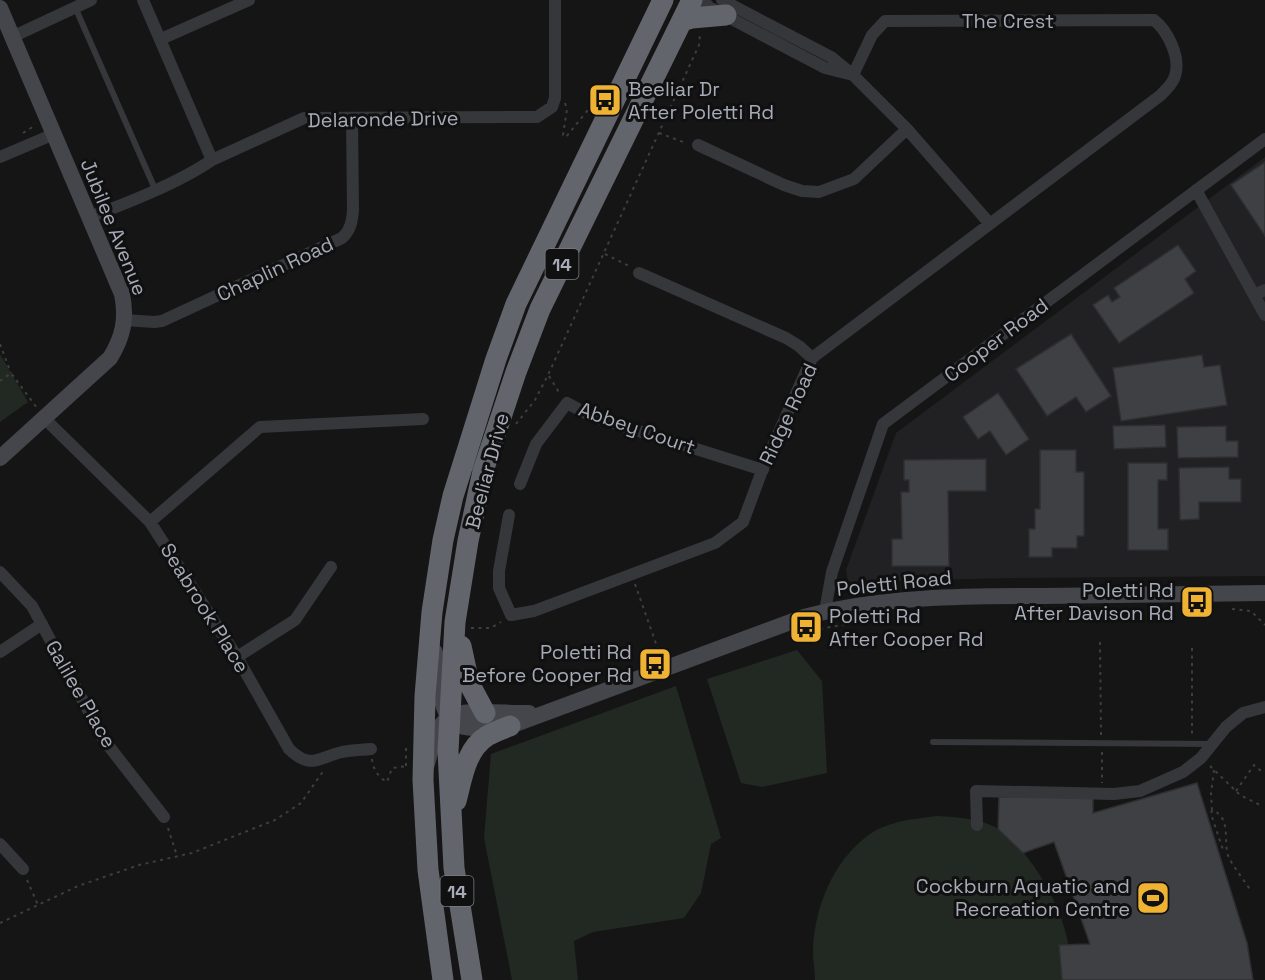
<svg xmlns="http://www.w3.org/2000/svg" width="1265" height="980" viewBox="0 0 1265 980" font-family="'Space Grotesk',sans-serif">
<rect width="100%" height="100%" fill="#151516"/>
<path fill="#212123" d="M1265,157V576L1009,578L848,582L846,570L896,433Z"/>
<path fill="#212922" d="M0,354L28,402L0,422Z
M797,650L822,681L827,773L762,787L741,783L707,679Z
M676,686L721,838L711,844L701,893L684,918L593,932L574,941L578,980H512L484,838L491,754Z
M937,816C956,817 984,819 1000,830C1030,852 1057,898 1066,934C1070,948 1069,965 1071,980H815C815,971 813,961 813,952C814,908 833,860 870,834C889,821 914,819 937,816Z"/>
<path fill="#3f4043" stroke="#2f2f32" stroke-width="1.5" d="M1265,162V236L1231,185Z
M1178,245L1196,271L1185,279L1194,293L1119,343L1093,305L1108,295L1112,302L1120,297L1114,288Z
M1071,334L1111,396L1086,412L1076,397L1047,416L1016,369Z
M1202,355L1204,367L1220,365L1227,405L1121,421L1113,368Z
M998,393L1029,439L1006,455L990,431L978,439L963,417Z
M1165,425L1166,447L1114,449L1113,426Z
M1226,426V441H1238V457L1178,458L1177,427Z
M1040,450H1076V472H1084V536H1077V548H1052V557H1029V529H1035V509H1040Z
M986,459V491H948L949,566H892V539H902L901,492H909V480H904V460Z
M1128,463H1167V480H1158V529H1168V550H1128Z
M1229,467V479H1241V502H1199V519L1180,520L1179,468Z
M1197,783L1247,943L1253,980H1062L1059,945L1090,944L1054,842L1023,853L998,829L999,797L1093,796V813Z"/>
<g fill="none" stroke-linecap="round" stroke-linejoin="round">
<path stroke="#3c3e42" stroke-width="2" stroke-dasharray="3 4.5" stroke-linecap="butt" d="M565,103L567,109L563,135L566,137L587,111H592
M23,133L31,128L34,123
M659,133L686,143
M99,193L102,202
M605,254L629,266
M0,344L11,373
M549,376L560,394
M0,381L11,373L37,408
M516,424L535,400L548,375L699,45L700,34
M635,584L660,655
M1232,609L1251,611L1265,625
M471,628H491L501,622
M820,629L873,619
M1100,642L1101,735
M1192,648V735
M1102,752V783
M372,759C373,769 378,777 387,782L392,768L407,766
M406,766V745
M1210,766L1240,795L1260,805
M1214,770L1211,793L1212,810C1233,818 1222,843 1229,858C1235,869 1244,880 1251,891
M1236,791L1254,765L1261,771
M1212,810L1211,814L1223,850H1226
M168,828L177,856
M27,880L38,905
M0,923L78,886L139,865L192,853L275,820L301,803L324,770"/>
<path stroke="#36373b" stroke-width="6" d="M75,7L155,189
M933,742L1212,744"/>
<path stroke="#36373b" stroke-width="12" d="M143,0L212,160
M703,0L709,7L825,68L849,74
M722,0L831,57L853,75L907,129L990,224
M12,37L91,0
M161,39L249,0
M698,145L784,185L802,191L819,192L854,179L907,129
M0,157L54,134
M1196,190L1265,315
M89,217C126,204 180,182 212,160L304,118L537,117L552,107L555,98V0
M639,273L786,338L799,346L812,358
M1254,295L1265,290
M125,320L154,322L162,321L342,238C351,230 352,221 353,210L352,118
M43,417L150,522L237,657L289,749C311,770 317,758 342,752C352,750 362,750 371,749
M520,484L536,444L567,403L591,416L763,470
M509,515L499,571V588L511,615L534,611L715,543L743,522L763,468L812,358L1161,95C1166,89 1173,84 1175,76C1181,58 1168,31 1154,20L885,21L872,35L853,75
M150,522L260,427L423,419
M0,572L32,606L104,740L164,817
M825,611L832,572L883,424L1265,139
M0,652L42,624
M237,657L295,620L331,567
M977,825L976,791L1114,794L1140,791L1183,772L1201,758L1226,727L1243,713L1265,707
M0,844L23,869"/>
<path stroke="#44464b" stroke-width="16" d="M0,8L122,294C127,319 123,337 110,358L0,458
M435,652C436,670 439,718 458,725C473,731 494,726 510,726L804,617C881,596 965,596 1045,596C1118,595 1192,594 1265,593
M427,764C431,749 436,726 449,717C462,708 511,714 529,713"/>
<path stroke="#62656c" stroke-width="21" d="M682,21L692,18L726,15
M461,646L469,683L485,713
M456,801C462,778 466,749 487,736C494,732 502,729 510,726
M443,980L428,870L423,780L425,696L432,612L443,540L453,496L496,359L516,304L663,0
M472,980L454,868L448,751L455,622L468,541L483,471L516,372L540,309L692,0"/>
</g>
<defs>
<g id="bus-square" transform="scale(1.725)"><rect x="-9" y="-9" width="18" height="18" rx="4" fill="#f0b233" stroke="#101011"/><path d="M-5-6H5V4H4V6H2V4H-2V6H-4V4H-5ZM-3.5-4V0h7V-4ZM-3.5 1.2v1.5H-2V1.2ZM2 1.2v1.5H3.5V1.2Z" fill="#111"/></g>
<g id="stadium-square" transform="scale(1.725)"><rect x="-9" y="-9" width="18" height="18" rx="4" fill="#f0b233" stroke="#101011"/><path d="M0-5a6.5 5 0 1 0 0 10a6.5 5 0 1 0 0-10ZM-3.5-1.8h7v3.6h-7Z" fill="#111"/></g>
</defs>
<g fill-rule="evenodd">
<use href="#bus-square" x="605" y="100"/>
<use href="#bus-square" x="1197" y="602"/>
<use href="#bus-square" x="806" y="627"/>
<use href="#bus-square" x="655" y="664"/>
<use href="#stadium-square" x="1153" y="898"/>
</g>
<g text-anchor="middle" dominant-baseline="central" stroke-width="6" stroke-linejoin="round" paint-order="stroke">
<g fill="#101011" stroke="#7a7c85" stroke-width="1.5">
<rect x="545.5" y="249" width="33" height="30" rx="4.5"/>
<rect x="440.5" y="876" width="33" height="30" rx="4.5"/>
</g>
<g font-size="18" font-weight="bold" fill="#a7abb7">
<text x="562" y="264">14</text>
<text x="457" y="891">14</text>
</g>
<g font-size="20" fill="#a7abb7" stroke="#101011">
<text x="1008" y="21">The Crest</text>
<text transform="translate(383 119) rotate(-1)">Delaronde Drive</text>
<text transform="translate(114 227) rotate(68)">Jubilee Avenue</text>
<text transform="translate(275 269) rotate(-25)">Chaplin Road</text>
<text transform="translate(996 340) rotate(-37)">Cooper Road</text>
<text transform="translate(788 414) rotate(-65)">Ridge Road</text>
<text transform="translate(637 428) rotate(19)">Abbey Court</text>
<text transform="translate(487 471) rotate(-75)">Beeliar Drive</text>
<text transform="translate(894 583) rotate(-6)">Poletti Road</text>
<text transform="translate(205 608) rotate(58)">Seabrook Place</text>
<text transform="translate(81 694) rotate(60)">Galilee Place</text>
</g>
<g font-size="20" fill="#a7abb7" stroke="#101011" text-anchor="end">
<text x="628" y="89" text-anchor="start">Beeliar Dr<tspan x="628" dy="23">After Poletti Rd</tspan></text>
<text x="1174" y="590">Poletti Rd<tspan x="1174" dy="23">After Davison Rd</tspan></text>
<text x="829" y="616" text-anchor="start">Poletti Rd<tspan x="829" dy="23">After Cooper Rd</tspan></text>
<text x="632" y="652">Poletti Rd<tspan x="632" dy="23">Before Cooper Rd</tspan></text>
<text x="1130" y="886">Cockburn Aquatic and<tspan x="1130" dy="23">Recreation Centre</tspan></text>
</g>
</g>
</svg>
